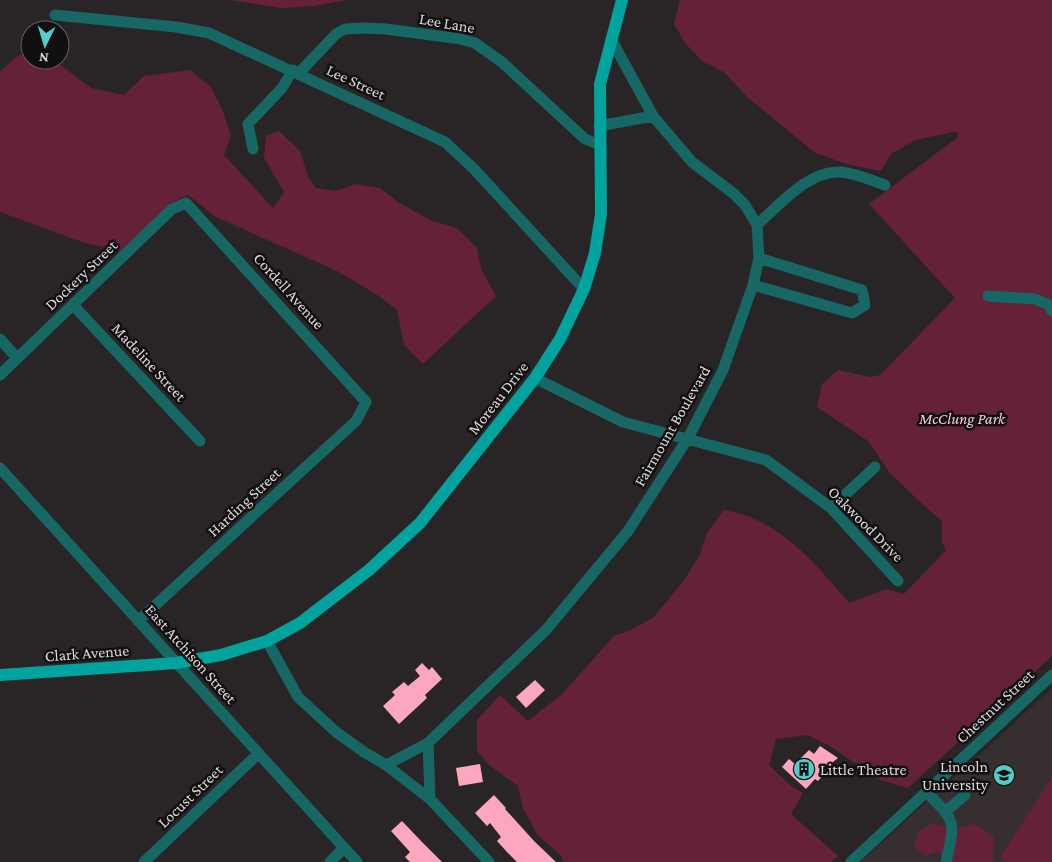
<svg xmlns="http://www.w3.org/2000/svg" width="1052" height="862" viewBox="0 0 1052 862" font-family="'Crimson Pro',serif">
<rect width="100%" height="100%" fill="#292526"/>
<path fill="#372e2f" d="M1052,689V862H860Z"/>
<path fill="#652138" d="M230,0H347L314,6L281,8Z
M680,0H1052V656L908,788L878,779L830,746L807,735L776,739L769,765L790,785L803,793L791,814L838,856L831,862H564L560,855L537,834L523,808L518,786L489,765L477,751V720L500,695L528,721L561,695L614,636L631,630L653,618L685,579L700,554L707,533L724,510C778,518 815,563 849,603L887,589L904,594L946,550L942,542V521L919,501L890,473L868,441L817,407L822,384L838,370L870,377L880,375L955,298L869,204L958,137V133L953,132L916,140L891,154L881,171L846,164L814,152L746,96L724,72L702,61L685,43L674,24Z
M30,54V60H47L59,64L91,88L124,95L144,76L190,70L211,87L223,111L231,136L224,155L273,208L284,192L264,158L266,136L279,131L300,151L308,176L316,188L337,191L355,184L380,188L398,202L432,221L457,228L477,248L481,269L496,296L423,364L404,345L397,310L379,296L337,271L216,217L188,195L173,202L120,251L85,243L0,212V72L17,56Z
M1052,777V862H1006L1000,857Z
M933,823L952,830L975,824L994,837L993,862H951L938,851L926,856L914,848L919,831Z"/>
<path fill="#fca7bd" d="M422,663L429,670L432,667L442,679L425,695L427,698L399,724L383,706L395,695L392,692L404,682L408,686L420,676L415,670Z
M535,680L545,690L526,708L516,697Z
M820,746L838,758L822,771L825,773L818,781L815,779L806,789L782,767L789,759L795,764L809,750L814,754Z
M480,764L483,782L459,786L456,768Z
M494,795L506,808L505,809L534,841L556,862H517L507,852L497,841L501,837L490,823L487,826L475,813Z
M402,821L422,842L442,862H410L405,857L410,852L391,831Z"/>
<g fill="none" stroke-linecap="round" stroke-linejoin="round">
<path stroke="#176765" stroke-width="11" d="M55,15L176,27L209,33L445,142L475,170L584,289
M299,73L336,34L345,29L363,28L386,29L461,39L475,43L503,63L585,139L600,145
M599,126L653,116
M253,149L248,124L282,88L293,70
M757,225C779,205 809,170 840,172C855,173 871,180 885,185
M753,285L852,313L865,305L862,290L759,258
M988,296L1035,299L1049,305L1052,311
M73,305L200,441
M0,339L17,358
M0,375L172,209L186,203L366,402L356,421L138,621
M535,378L623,422L766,460L831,508L898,581
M0,468L357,862
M831,508L875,467
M267,641L298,697L336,732L364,752L386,765L430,799L489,862
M428,743L430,799
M386,765L428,743L546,630L628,531L688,438L723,370L753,285L759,258L757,225L745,205L733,193L692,162L653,116L611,39
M926,792C957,822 955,821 946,862
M946,811L965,795
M144,862L258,754
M330,862L344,848
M851,862L1052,675"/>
<path stroke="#01a39f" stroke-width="12" d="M0,675L176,663L221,655L267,641L300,623L369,570L420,523L535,378L560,339L584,289L595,253L601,214L600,84L622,0"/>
</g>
<defs>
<g id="building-disc" transform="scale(1.125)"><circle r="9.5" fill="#53cdc9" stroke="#110f0f"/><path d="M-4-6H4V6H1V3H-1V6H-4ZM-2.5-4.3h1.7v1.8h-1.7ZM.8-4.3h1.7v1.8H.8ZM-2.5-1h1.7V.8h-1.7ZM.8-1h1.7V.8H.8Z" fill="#111"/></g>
<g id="university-disc" transform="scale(1.125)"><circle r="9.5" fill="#53cdc9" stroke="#110f0f"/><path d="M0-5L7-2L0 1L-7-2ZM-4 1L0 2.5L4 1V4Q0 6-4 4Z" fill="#111"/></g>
</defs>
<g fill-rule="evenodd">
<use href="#building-disc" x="804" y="769"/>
<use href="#university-disc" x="1004" y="775"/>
</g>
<g text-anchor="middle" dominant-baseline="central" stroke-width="5" stroke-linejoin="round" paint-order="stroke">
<g font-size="16" fill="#dcd9da" stroke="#110f0f">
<text transform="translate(447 23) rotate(10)">Lee Lane</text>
<text transform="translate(356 82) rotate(25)">Lee Street</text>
<text transform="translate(81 275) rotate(-44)">Dockery Street</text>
<text transform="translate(289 291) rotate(48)">Cordell Avenue</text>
<text transform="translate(149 362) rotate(47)">Madeline Street</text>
<text transform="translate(498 398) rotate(-52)">Moreau Drive</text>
<text transform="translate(672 426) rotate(-60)">Fairmount Boulevard</text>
<text transform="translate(244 502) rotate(-43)">Harding Street</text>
<text transform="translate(866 524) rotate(45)">Oakwood Drive</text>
<text transform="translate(87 653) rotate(-4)">Clark Avenue</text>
<text transform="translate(191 654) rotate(48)">East Atchison Street</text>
<text transform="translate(995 706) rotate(-43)">Chestnut Street</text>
<text transform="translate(190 796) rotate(-44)">Locust Street</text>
</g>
<g font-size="16" font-style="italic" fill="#f8cbd5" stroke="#110f0f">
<text x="962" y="418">McClung Park</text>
</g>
<g font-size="16" fill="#dcd9da" stroke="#110f0f" text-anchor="end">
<text x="988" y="766">Lincoln<tspan x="988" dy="18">University</tspan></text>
<text x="820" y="769" text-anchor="start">Little Theatre</text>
</g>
</g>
<g transform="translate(45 45) rotate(185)"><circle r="24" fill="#110f0f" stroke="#626060"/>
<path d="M0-4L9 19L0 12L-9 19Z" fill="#53cdc9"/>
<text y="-8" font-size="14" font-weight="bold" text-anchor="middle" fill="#dcd9da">N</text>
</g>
</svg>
